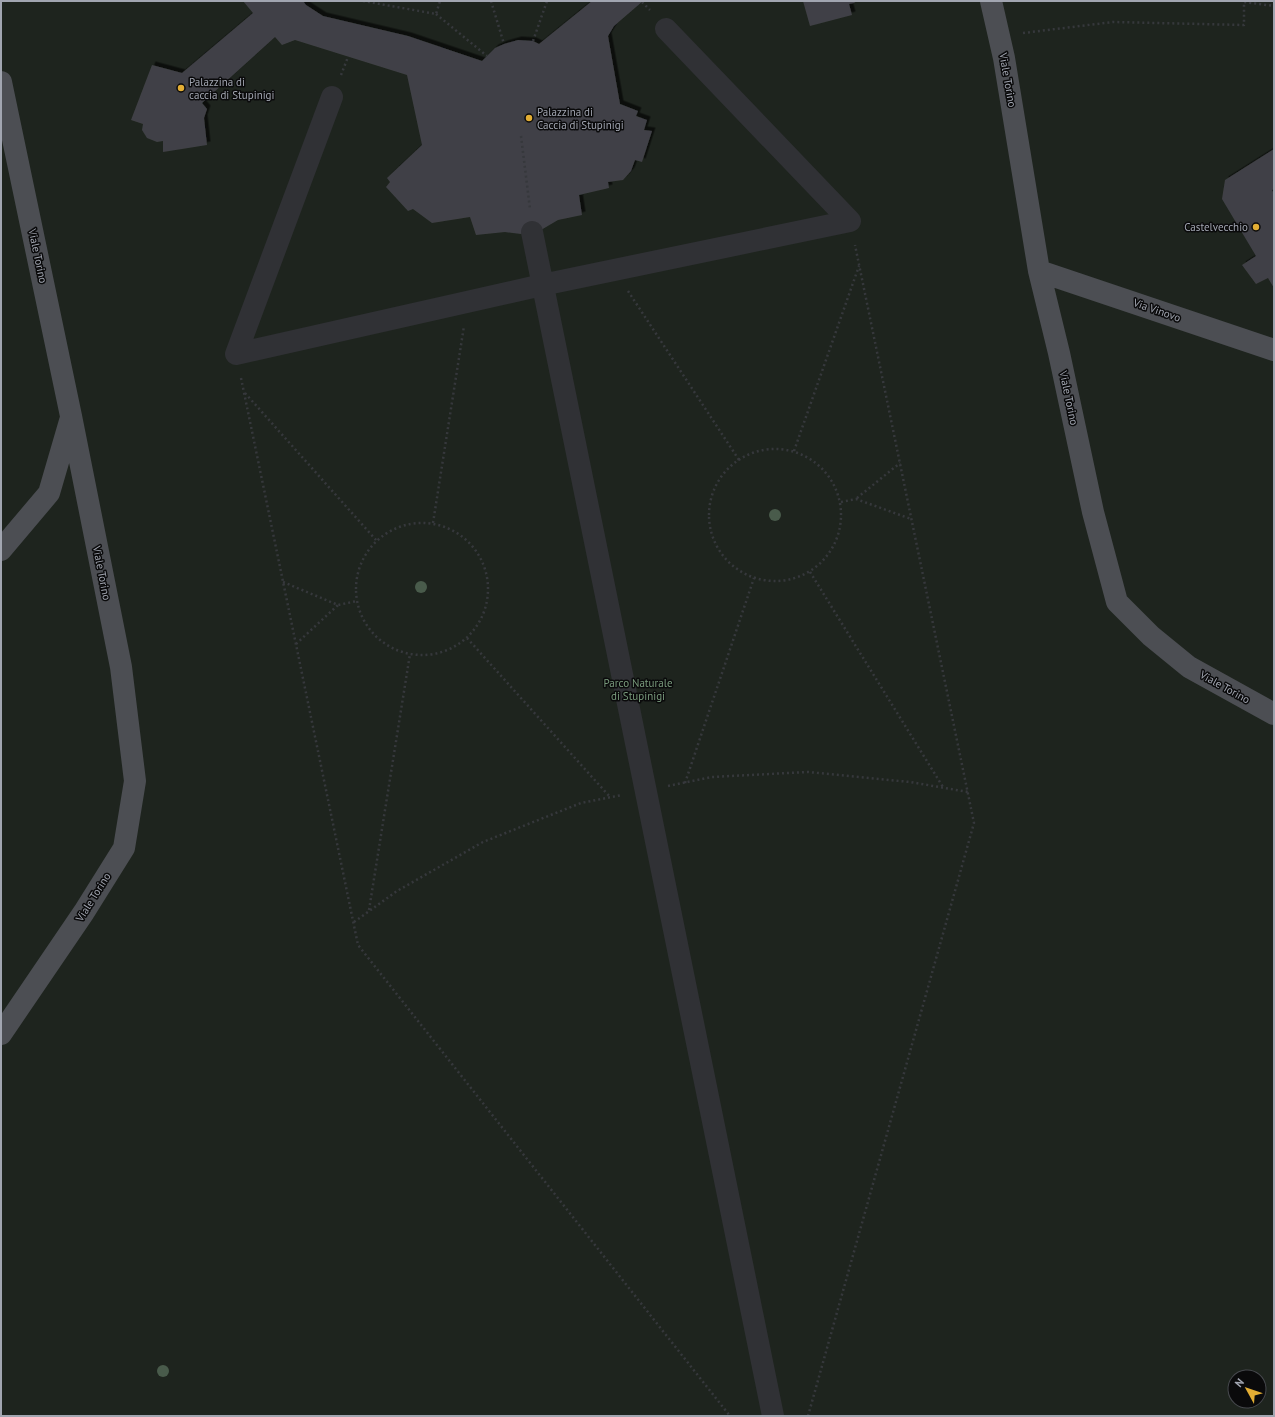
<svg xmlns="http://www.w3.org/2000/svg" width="1275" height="1417" viewBox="0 0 1275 1417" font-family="'PT Sans',sans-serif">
<defs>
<filter id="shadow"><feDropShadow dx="3.5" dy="-3.5" stdDeviation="0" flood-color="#0009"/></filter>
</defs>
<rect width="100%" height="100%" fill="#0f0f10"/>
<path fill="#1e241e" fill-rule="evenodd" d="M1,1H1274V1416H1ZM1235,1377H1259V1401H1235Z"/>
<path fill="#404146" filter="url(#shadow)" d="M243,1H303L306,5L323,16L408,36L482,61L495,48L504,44L518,40L533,41L539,44L592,1H643L614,26L608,36L620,104L638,111L636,116L647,120L644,130L652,131L642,162L635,160L631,171L623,180L608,182L609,188L579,195L582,215L558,220L541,230L521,234L505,232L476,235L470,217L432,223L413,209L408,211L386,187L390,182L387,178L422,145L407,75L295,40L282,45L275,37L202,103L207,109L204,118L207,145L163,152V141L157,142L147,138L142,130L143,124L131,120L152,65L182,73L253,13Z
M803,1H857L854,3L849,4L852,15L810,26Z
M1274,149V189L1272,190L1274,194V288L1268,278L1256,284L1242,265L1256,256L1222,199L1225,180Z"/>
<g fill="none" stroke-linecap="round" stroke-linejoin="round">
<path stroke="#36383c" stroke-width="2.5" stroke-dasharray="2 3" stroke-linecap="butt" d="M363,1L436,14L440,1
M491,1L504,44
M642,2L650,10
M436,14L487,56
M1023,33L1113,22L1244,25V2L1274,6
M533,41L547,1
M341,75L348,57
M521,136L530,209
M628,291L739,460
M241,378L358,945L730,1416
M245,393L376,540
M709 515a66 66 0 1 1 132 0a66 66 0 1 1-132 0Z
M794,451L859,266
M857,498L900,463
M841,502L856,499L911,519
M356 589a66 66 0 1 1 132 0a66 66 0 1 1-132 0Z
M433,523L464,326
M810,572L943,787
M283,582L338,605L357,601
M467,638L610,797
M296,644L338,605
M685,783L754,578
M668,786L712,777L808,772L910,782L968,792
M369,910L410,654
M354,922L397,891L483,842L581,803L622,795
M808,1416L974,823L855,245"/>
<path stroke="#303135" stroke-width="22" d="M332,97L236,354L542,285L850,221L666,29
M532,232L773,1416"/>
<path stroke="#4c4e53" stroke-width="22" d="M991,1L1004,58L1039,271L1059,353L1093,512L1117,602L1151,636L1189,667L1274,714
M1,82L71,416L121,667L135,781L124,848L84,912L1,1034
M1039,271L1274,350
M1,550L49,493L70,421"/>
</g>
<g fill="#495b4b">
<circle cx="775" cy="515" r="6"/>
<circle cx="421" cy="587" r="6"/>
<circle cx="163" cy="1371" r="6"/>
</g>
<g fill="#e3ae34" stroke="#0a0a0b" stroke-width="1.5">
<circle cx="181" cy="88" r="4"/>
<circle cx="529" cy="118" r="4"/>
<circle cx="1256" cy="227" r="4"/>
</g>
<g text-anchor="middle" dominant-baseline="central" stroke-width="3" stroke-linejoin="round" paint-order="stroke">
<g font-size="11" fill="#a1a5b0" stroke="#0a0a0b">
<text transform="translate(1008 80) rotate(80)">Viale Torino</text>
<text transform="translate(38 256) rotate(78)">Viale Torino</text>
<text transform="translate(1157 310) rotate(19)">Via Vinovo</text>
<text transform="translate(1069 398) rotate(78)">Viale Torino</text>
<text transform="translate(102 573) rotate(79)">Viale Torino</text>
<text transform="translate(1225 687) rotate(29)">Viale Torino</text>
<text transform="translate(93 897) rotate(-58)">Viale Torino</text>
</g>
<g font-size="11" fill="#a1a5b0" stroke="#0a0a0b" text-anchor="start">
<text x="189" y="82">Palazzina di<tspan x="189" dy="13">caccia di Stupinigi</tspan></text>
<text x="537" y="112">Palazzina di<tspan x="537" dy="13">Caccia di Stupinigi</tspan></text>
<text x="1248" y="227" text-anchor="end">Castelvecchio</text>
</g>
<g font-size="11" fill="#799a7c" stroke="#0a0a0b">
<text x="638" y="683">Parco Naturale<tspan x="638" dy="13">di Stupinigi</tspan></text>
</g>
</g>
<rect width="1275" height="1417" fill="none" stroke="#a1a5b0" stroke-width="4"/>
<g transform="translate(1247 1389) rotate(310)"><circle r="19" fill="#0a0a0b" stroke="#46484d"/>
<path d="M0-3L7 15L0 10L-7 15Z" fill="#e3ae34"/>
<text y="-6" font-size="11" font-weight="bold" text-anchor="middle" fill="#a1a5b0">N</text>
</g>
</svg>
